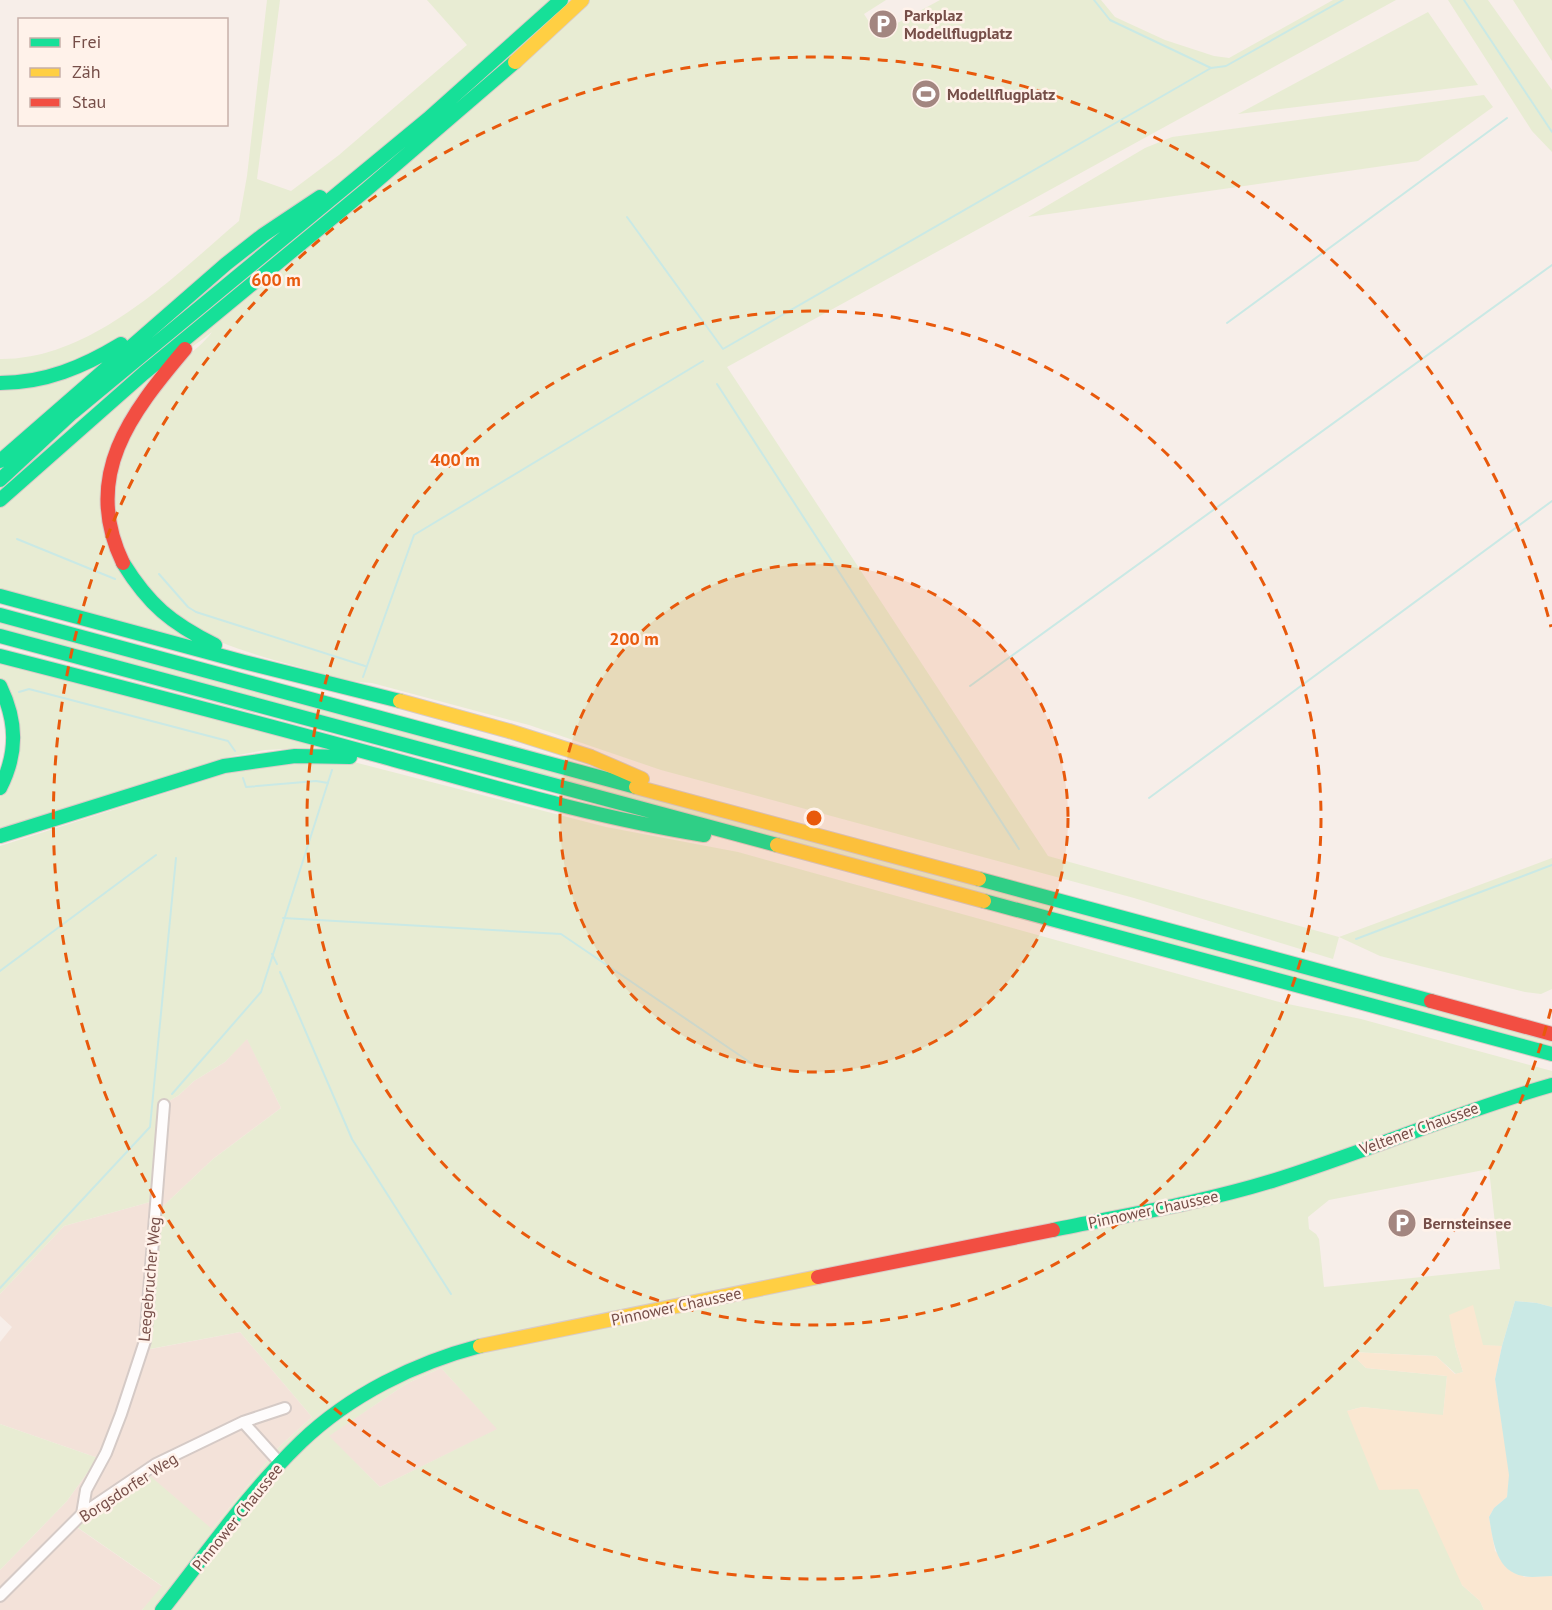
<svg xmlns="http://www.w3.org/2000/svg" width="1552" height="1610" viewBox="0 0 1552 1610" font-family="'PT Sans',sans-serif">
<rect width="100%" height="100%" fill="#f7eee9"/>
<path fill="#f3e2d9" d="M247,1038L281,1108L213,1159L158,1211L151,1349L240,1332L312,1417L279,1447L212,1529L75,1526L163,1587L142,1610H0V1570L67,1501L98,1458L0,1424V1342L12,1327L0,1316V1294L64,1226L150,1202L158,1125L166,1103L179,1095L194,1081L225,1062Z
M441,1368L498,1429L380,1487L328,1436L406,1384Z"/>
<path fill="#e8ecd3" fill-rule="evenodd" d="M267,0H280L257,179L291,191L339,155L467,45L427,0H886L864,14L877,34L940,0H1101L1115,17L1165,40L1214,56L1229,58L1333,0H1396L727,367L1048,856L1339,937L1552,858V989L1541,994L1525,992L1380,956L1339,937L1333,959L1134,898L661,770L529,725L372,683C345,682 318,672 292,665C256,655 218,644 186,625C124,588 99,513 124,446C136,414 160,385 183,360C193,351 205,342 212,332C196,345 177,356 162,371C97,434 80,533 144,604C160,622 182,634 203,646L0,592V359C92,360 173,277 239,221L247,176Z
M1448,0H1488L1552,90V152L1532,131Z
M1513,0H1552V61Z
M1428,12L1478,85L1238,114Z
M1484,95L1493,107L1418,161L1028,217L1145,148L1172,137Z
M0,622L1552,1041V1046L0,628Z
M0,659L327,747L265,750L233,756L0,828V797L13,774L0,677Z
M346,760L606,827L738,852L1283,1003L1361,1019L1552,1071V1307L1537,1303L1515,1301L1502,1346L1455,1345L1463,1372L1456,1374L1436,1356L1350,1352L1366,1368L1447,1376L1443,1416L1362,1407L1347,1411L1451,1420L1462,1585L1480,1601L1484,1610H142L162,1586L74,1525L149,1475L212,1529L279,1447L312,1417L240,1332L150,1349L158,1211L213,1159L281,1108L247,1039L225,1062L194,1081L179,1095L166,1103L158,1125L150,1202L64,1226L0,1294V846L241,769ZM1489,1169L1500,1269L1324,1287L1319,1239L1316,1234L1309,1229L1308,1217L1329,1200ZM441,1368L497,1429L380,1487L329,1436L406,1384Z
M0,1424L98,1458L67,1501L0,1570Z"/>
<path fill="#fae7d1" d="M1473,1305L1483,1345L1502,1346L1495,1379L1510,1475L1507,1497L1494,1508L1489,1517L1495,1551L1524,1577L1552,1576V1610H1484L1480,1601L1462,1585L1418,1489L1379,1490L1347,1411L1362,1407L1443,1415L1447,1376L1366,1368L1349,1352L1436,1356L1455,1374L1463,1372L1455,1345L1449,1315Z"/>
<path fill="#cae9e5" d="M1515,1301L1537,1303L1552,1307V1576C1543,1576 1532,1578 1523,1576C1495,1571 1493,1539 1489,1517L1494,1508L1507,1497L1509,1475L1495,1379L1502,1346Z"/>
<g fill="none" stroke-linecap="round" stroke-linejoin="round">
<path stroke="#cae9e5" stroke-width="2" d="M1094,0L1110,20L1211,68L1226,66L1343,0
M1464,0L1552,132
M627,217L723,349L1211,68
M1227,323L1507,118
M717,384L1019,849
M17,539L115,579
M159,574L188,607L196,612L365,666
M363,677L414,535L703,361
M970,686L1552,265
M19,692L29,689L228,741L235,751
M243,778L246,787L316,781L328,783
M1149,798L1552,501
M283,918L561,934L751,1063
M1356,939L1552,865
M272,954L277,964
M0,971L156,855
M280,972L352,1139L451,1294
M172,1094L261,992L332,770
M0,1288L150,1127L176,858"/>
<g stroke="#d5cac6" stroke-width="14">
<path id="street" d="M243,1422L280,1463
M82,1514L86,1490L106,1453L121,1414L145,1341L164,1105
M0,1596L82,1514L156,1464L243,1422L285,1408"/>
</g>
<g stroke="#d8cbc7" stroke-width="16">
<path id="fast" d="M0,383C45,383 83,367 121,344
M0,461L226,264L263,235L320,197
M0,480L72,413L428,119L561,0
M0,500L144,373L366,190L515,62
M123,563C149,605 171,623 215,645
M0,596L244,662L400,701
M0,615L636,787
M0,636L777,845
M0,656C125,688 249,720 373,754C483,784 592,817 704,835
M0,686C17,721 18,753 0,788
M0,836L224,766L295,756L350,757
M979,879L1431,1001
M984,901L1552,1054
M1053,1230C1126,1215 1200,1203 1272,1181C1366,1152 1457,1112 1552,1085
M162,1610C207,1553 249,1492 301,1442C350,1395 415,1363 480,1346"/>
</g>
<g stroke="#d8cbc7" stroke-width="16">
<path id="slow" d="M515,62L582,0
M400,701L509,731L591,757L642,779
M636,787L979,879
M777,845L984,901
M480,1346L818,1277"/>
</g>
<g stroke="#d8cbc7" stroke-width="16">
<path id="jam" d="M123,563C81,476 131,413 185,349
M1431,1001L1552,1034
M818,1277L1053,1230"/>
</g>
<use href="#street" stroke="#fefcfc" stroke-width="10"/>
<use href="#fast" stroke="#16e098" stroke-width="14"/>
<use href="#slow" stroke="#ffcf43" stroke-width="14"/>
<use href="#jam" stroke="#f24e42" stroke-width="14"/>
</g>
<circle cx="814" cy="818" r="254" fill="#e8590c" fill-opacity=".12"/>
<g fill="none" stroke="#e8590c" stroke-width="3" stroke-dasharray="10 8">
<circle cx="814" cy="818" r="254"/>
<circle cx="814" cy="818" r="507"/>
<path d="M1551 1009A761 761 0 1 1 1551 627"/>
</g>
<defs>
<g id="parking-disc" transform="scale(1.5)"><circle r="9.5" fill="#a38680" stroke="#fff2ea"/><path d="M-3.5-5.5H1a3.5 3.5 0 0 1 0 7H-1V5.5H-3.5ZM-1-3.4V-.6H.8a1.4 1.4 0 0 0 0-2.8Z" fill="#fff"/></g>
<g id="stadium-disc" transform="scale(1.5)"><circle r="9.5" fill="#a38680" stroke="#fff2ea"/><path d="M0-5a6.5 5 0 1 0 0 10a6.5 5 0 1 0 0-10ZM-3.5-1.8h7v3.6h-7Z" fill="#fff"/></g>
</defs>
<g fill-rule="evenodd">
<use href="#parking-disc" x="883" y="24"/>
<use href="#stadium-disc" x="926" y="94"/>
<use href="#parking-disc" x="1402" y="1223"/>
</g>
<g text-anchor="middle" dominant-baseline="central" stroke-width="5" stroke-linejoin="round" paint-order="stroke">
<g font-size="16" font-weight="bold" fill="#764e48" stroke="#fff2ea" text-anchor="start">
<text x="904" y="15">Parkplaz<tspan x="904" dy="18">Modellflugplatz</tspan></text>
<text x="947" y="94">Modellflugplatz</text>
<text x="1423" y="1223">Bernsteinsee</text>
</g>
<g font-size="16" fill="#764e48" stroke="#fff2ea">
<text transform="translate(1419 1128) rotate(-20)">Veltener Chaussee</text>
<text transform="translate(1153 1209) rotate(-12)">Pinnower Chaussee</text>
<text transform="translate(149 1279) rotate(-85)">Leegebrucher Weg</text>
<text transform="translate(676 1306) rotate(-12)">Pinnower Chaussee</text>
<text transform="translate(128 1487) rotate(-33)">Borgsdorfer Weg</text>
<text transform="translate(237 1517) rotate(-51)">Pinnower Chaussee</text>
</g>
</g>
<circle cx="814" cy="818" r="9" fill="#e8590c" stroke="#fff2ea" stroke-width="3"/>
<g font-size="18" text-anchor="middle" font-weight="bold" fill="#e8590c" stroke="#fff2ea" stroke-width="5" stroke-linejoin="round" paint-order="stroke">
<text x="276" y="286">600 m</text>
<text x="455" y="466">400 m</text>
<text x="634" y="645">200 m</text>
</g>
<rect x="18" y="18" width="210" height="108" fill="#fff2ea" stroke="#c8b0a9" stroke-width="1.5"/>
<rect x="30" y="38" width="30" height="9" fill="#16e098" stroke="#c8b0a9" stroke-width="1.5"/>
<text x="72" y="48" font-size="18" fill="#764e48">Frei</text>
<rect x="30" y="68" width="30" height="9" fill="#ffcf43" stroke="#c8b0a9" stroke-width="1.5"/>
<text x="72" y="78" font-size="18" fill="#764e48">Zäh</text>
<rect x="30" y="98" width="30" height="9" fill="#f24e42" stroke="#c8b0a9" stroke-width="1.5"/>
<text x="72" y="108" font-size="18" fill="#764e48">Stau</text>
</svg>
